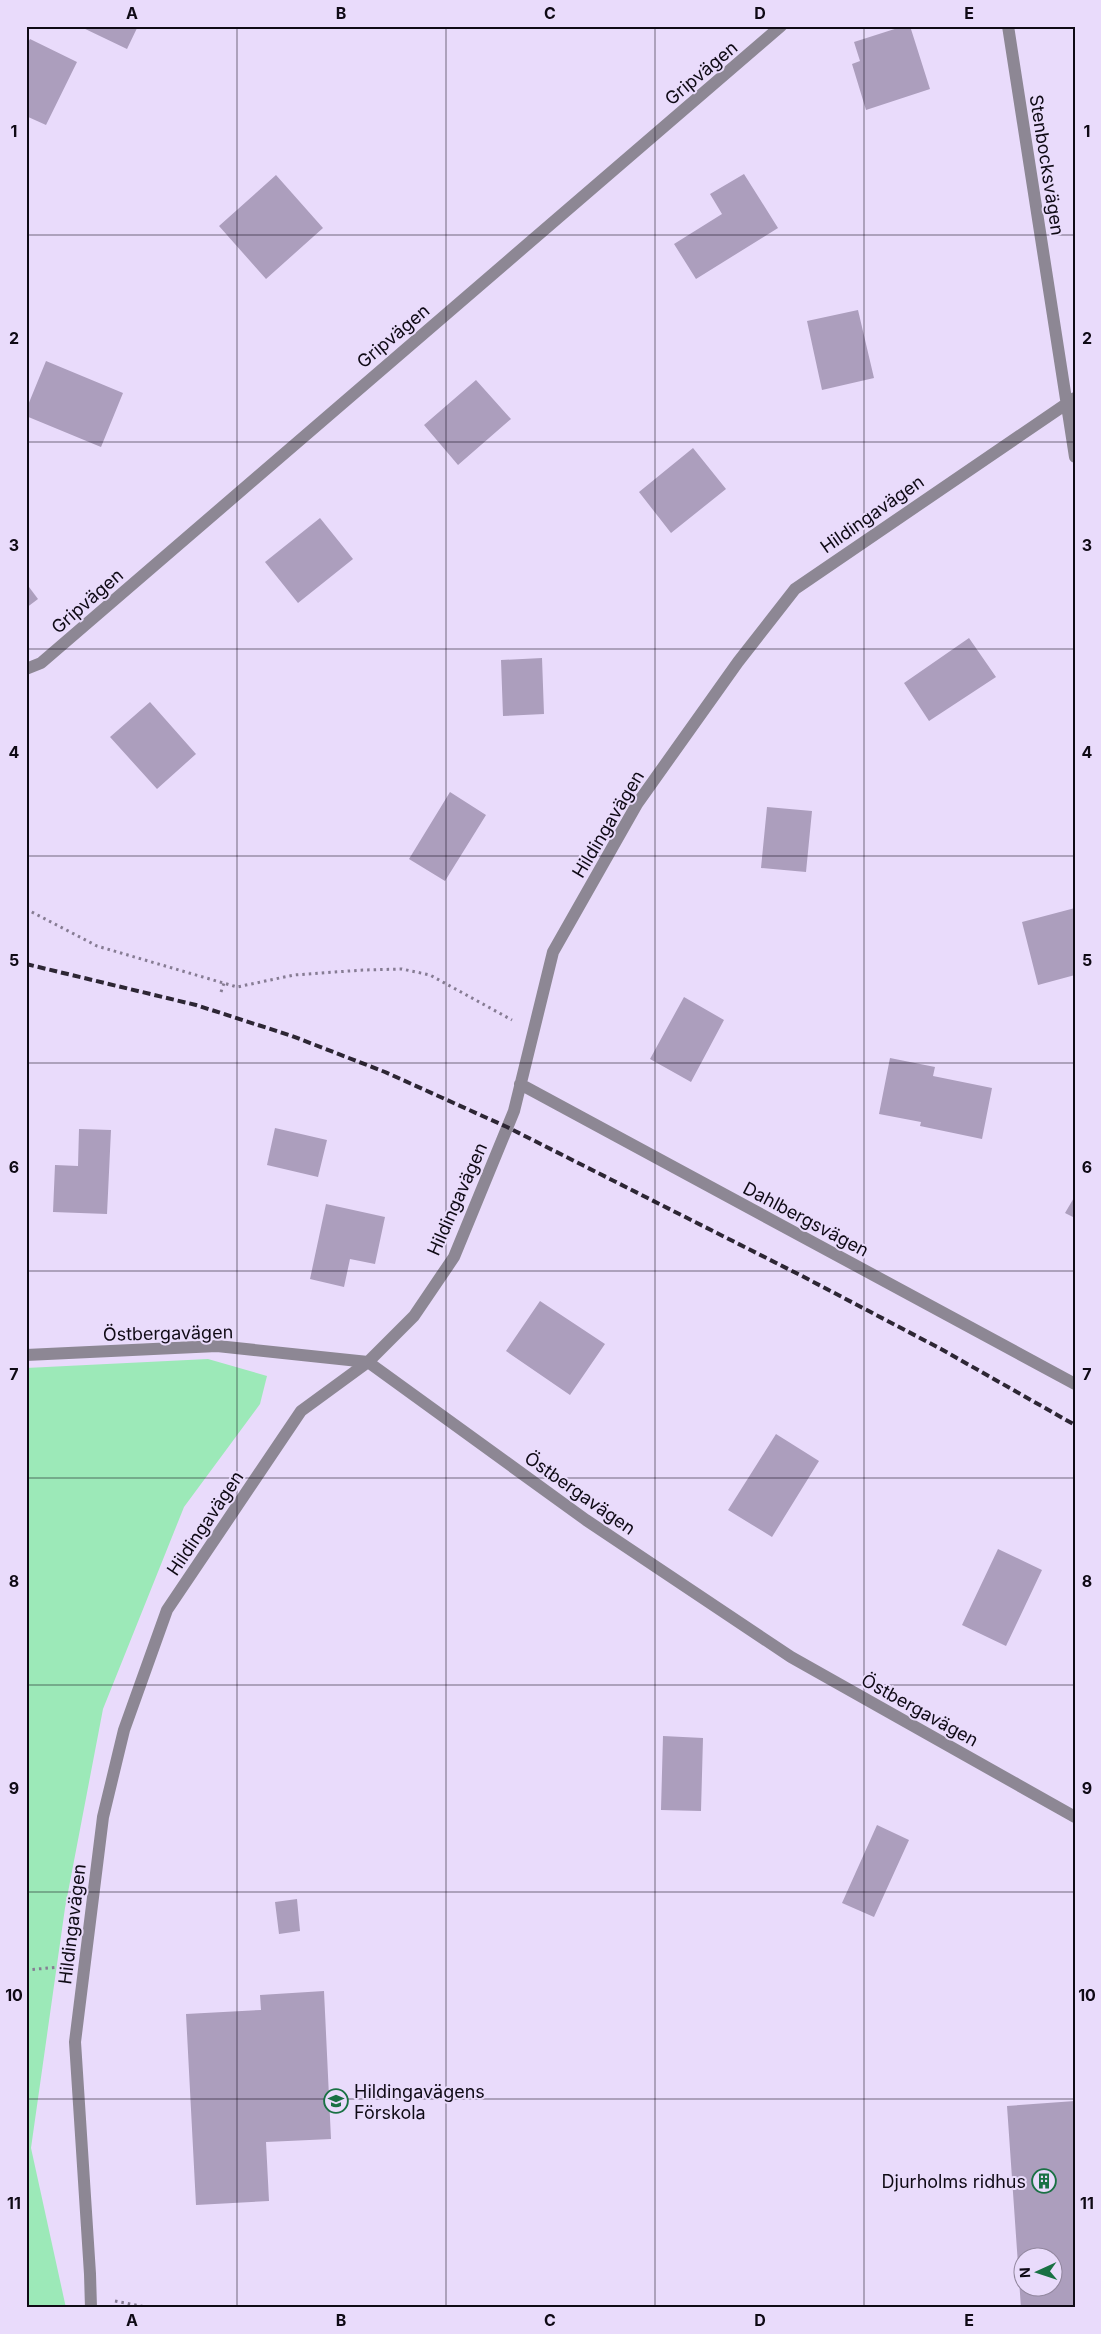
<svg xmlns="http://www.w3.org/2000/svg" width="1101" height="2334" viewBox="0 0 1101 2334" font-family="Inter,sans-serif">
<rect width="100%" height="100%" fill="#e9dbfb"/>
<path fill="#9ce9b8" d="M208,1359L267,1376L260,1404L184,1507L103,1709L65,1908L31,2148L66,2308H26V1368Z"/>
<path fill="#ac9ebd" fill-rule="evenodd" d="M79,26H138L127,49Z
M904,26H910L930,89L866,110L852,64L860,61L854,42Z
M30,39L77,62L46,125L26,116V46Z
M744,174L778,228L696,279L674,244L722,214L710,194Z
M276,175L323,228L266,279L219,226Z
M858,310L874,378L822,390L807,321Z
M46,361L123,393L101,447L26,416V410Z
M476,380L511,419L458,465L424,425Z
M693,448L726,489L671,533L639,492Z
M320,518L353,559L298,603L265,562Z
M26,583L38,599L26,608Z
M969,638L996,677L929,721L904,683Z
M542,658L544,714L503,716L501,660Z
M150,702L196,754L157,789L110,737Z
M450,792L486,815L445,881L409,859Z
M767,807L812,811L806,872L761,868Z
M1075,908V975L1038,985L1022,922Z
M684,997L724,1020L691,1082L650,1059Z
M890,1058L935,1067L933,1076L992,1088L982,1139L920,1126L921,1122L879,1114Z
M275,1128L327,1140L318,1177L267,1165Z
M79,1129L111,1130L107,1214L53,1212L55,1165L78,1166Z
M1075,1196V1218L1065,1213Z
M326,1204L385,1217L375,1264L350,1259L344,1287L310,1279Z
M540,1301L605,1344L570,1395L506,1351Z
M776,1434L819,1461L772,1537L728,1510Z
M998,1549L1042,1570L1006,1646L962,1625Z
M663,1736L703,1738L701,1811L661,1810Z
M877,1825L909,1840L874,1917L842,1903Z
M297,1899L300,1931L279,1934L275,1902Z
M324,1991L331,2139L266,2142L269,2201L196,2205L186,2014L261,2010L260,1995Z
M1075,2101V2308H1021L1007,2106ZM1024,2256H1054V2286H1024Z"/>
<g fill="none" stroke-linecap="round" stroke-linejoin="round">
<path stroke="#867c93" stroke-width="3" stroke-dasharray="2.5 4" stroke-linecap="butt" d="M26,909L97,946L237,987L294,975L363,970L402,969L430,975L512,1020
M221,992L224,983
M26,1970L60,1967
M115,2301L151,2308"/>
<path stroke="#8d8794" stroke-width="12" d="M1008,26L1075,457
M26,669L41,663L781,26
M520,1084L1075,1384
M26,1355L217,1346L368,1362L586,1520L791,1657L1075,1817
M91,2308L90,2274L75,2042L103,1817L124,1730L167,1610L301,1411L368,1362L414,1316L454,1257L514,1111L553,952L637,804L738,662L795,589L1075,398"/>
<path stroke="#2d2634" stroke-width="4" stroke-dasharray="8 4" stroke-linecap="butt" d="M26,964L196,1005L292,1036L385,1072L507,1127L802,1276L941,1349L1075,1425"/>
</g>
<path fill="none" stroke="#0f0a15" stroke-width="1" stroke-opacity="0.55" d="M237,26V2308M446,26V2308M655,26V2308M864,26V2308M26,235H1075M26,442H1075M26,649H1075M26,856H1075M26,1063H1075M26,1271H1075M26,1478H1075M26,1685H1075M26,1892H1075M26,2099H1075"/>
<defs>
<g id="school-ring" transform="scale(1.25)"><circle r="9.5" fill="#e9dbfb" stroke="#197144" stroke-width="1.5"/><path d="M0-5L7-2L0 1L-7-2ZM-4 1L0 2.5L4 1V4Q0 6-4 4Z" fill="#197144"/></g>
<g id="building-ring" transform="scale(1.25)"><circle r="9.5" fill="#e9dbfb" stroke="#197144" stroke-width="1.5"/><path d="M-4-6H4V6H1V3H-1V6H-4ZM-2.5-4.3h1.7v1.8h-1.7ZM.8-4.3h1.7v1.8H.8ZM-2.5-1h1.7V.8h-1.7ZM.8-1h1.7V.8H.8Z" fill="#197144"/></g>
</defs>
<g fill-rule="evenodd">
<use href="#school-ring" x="336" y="2101"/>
<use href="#building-ring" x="1044" y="2181"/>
</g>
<g text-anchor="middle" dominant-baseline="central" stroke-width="4" stroke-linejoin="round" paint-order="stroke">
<g font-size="18" fill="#0f0a15" stroke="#e9dbfb">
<text transform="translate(701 73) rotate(-40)">Gripvägen</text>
<text transform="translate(1047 165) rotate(81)">Stenbocksvägen</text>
<text transform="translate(393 336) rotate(-40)">Gripvägen</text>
<text transform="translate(872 514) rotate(-35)">Hildingavägen</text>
<text transform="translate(87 601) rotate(-41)">Gripvägen</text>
<text transform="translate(608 824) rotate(-59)">Hildingavägen</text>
<text transform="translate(457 1199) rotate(-66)">Hildingavägen</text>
<text transform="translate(806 1219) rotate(28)">Dahlbergsvägen</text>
<text transform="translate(168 1333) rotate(-1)">Östbergavägen</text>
<text transform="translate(580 1493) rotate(35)">Östbergavägen</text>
<text transform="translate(205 1523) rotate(-56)">Hildingavägen</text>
<text transform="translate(920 1710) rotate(29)">Östbergavägen</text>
<text transform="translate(72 1924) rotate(-83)">Hildingavägen</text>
</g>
<g font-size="18" fill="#0f0a15" stroke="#e9dbfb" text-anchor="start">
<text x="354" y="2091">Hildingavägens<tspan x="354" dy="21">Förskola</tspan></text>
<text x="1026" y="2181" text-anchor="end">Djurholms ridhus</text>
</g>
</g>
<rect width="1101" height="2334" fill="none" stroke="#e9dbfb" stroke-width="55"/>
<g transform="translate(1038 2272) rotate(267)"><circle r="24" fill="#e9dbfb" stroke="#92879f"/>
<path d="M0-4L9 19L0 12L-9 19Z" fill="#197144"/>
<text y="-8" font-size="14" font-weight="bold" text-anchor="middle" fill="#0f0a15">N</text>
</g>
<rect x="28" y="28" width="1046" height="2278" fill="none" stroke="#0f0a15" stroke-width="2"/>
<g font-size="16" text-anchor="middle" font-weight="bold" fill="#0f0a15">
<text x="132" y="19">A</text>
<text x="341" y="19">B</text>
<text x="550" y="19">C</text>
<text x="760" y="19">D</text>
<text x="969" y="19">E</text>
<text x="14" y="137">1</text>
<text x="1087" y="137">1</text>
<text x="14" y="344">2</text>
<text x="1087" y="344">2</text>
<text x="14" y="551">3</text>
<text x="1087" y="551">3</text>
<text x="14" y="758">4</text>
<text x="1087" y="758">4</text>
<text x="14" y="966">5</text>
<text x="1087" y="966">5</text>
<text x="14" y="1173">6</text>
<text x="1087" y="1173">6</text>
<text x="14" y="1380">7</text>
<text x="1087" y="1380">7</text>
<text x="14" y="1587">8</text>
<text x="1087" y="1587">8</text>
<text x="14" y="1794">9</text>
<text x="1087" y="1794">9</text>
<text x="14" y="2001">10</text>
<text x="1087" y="2001">10</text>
<text x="14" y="2209">11</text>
<text x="1087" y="2209">11</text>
<text x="132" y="2326">A</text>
<text x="341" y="2326">B</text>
<text x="550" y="2326">C</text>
<text x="760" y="2326">D</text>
<text x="969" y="2326">E</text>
</g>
</svg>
